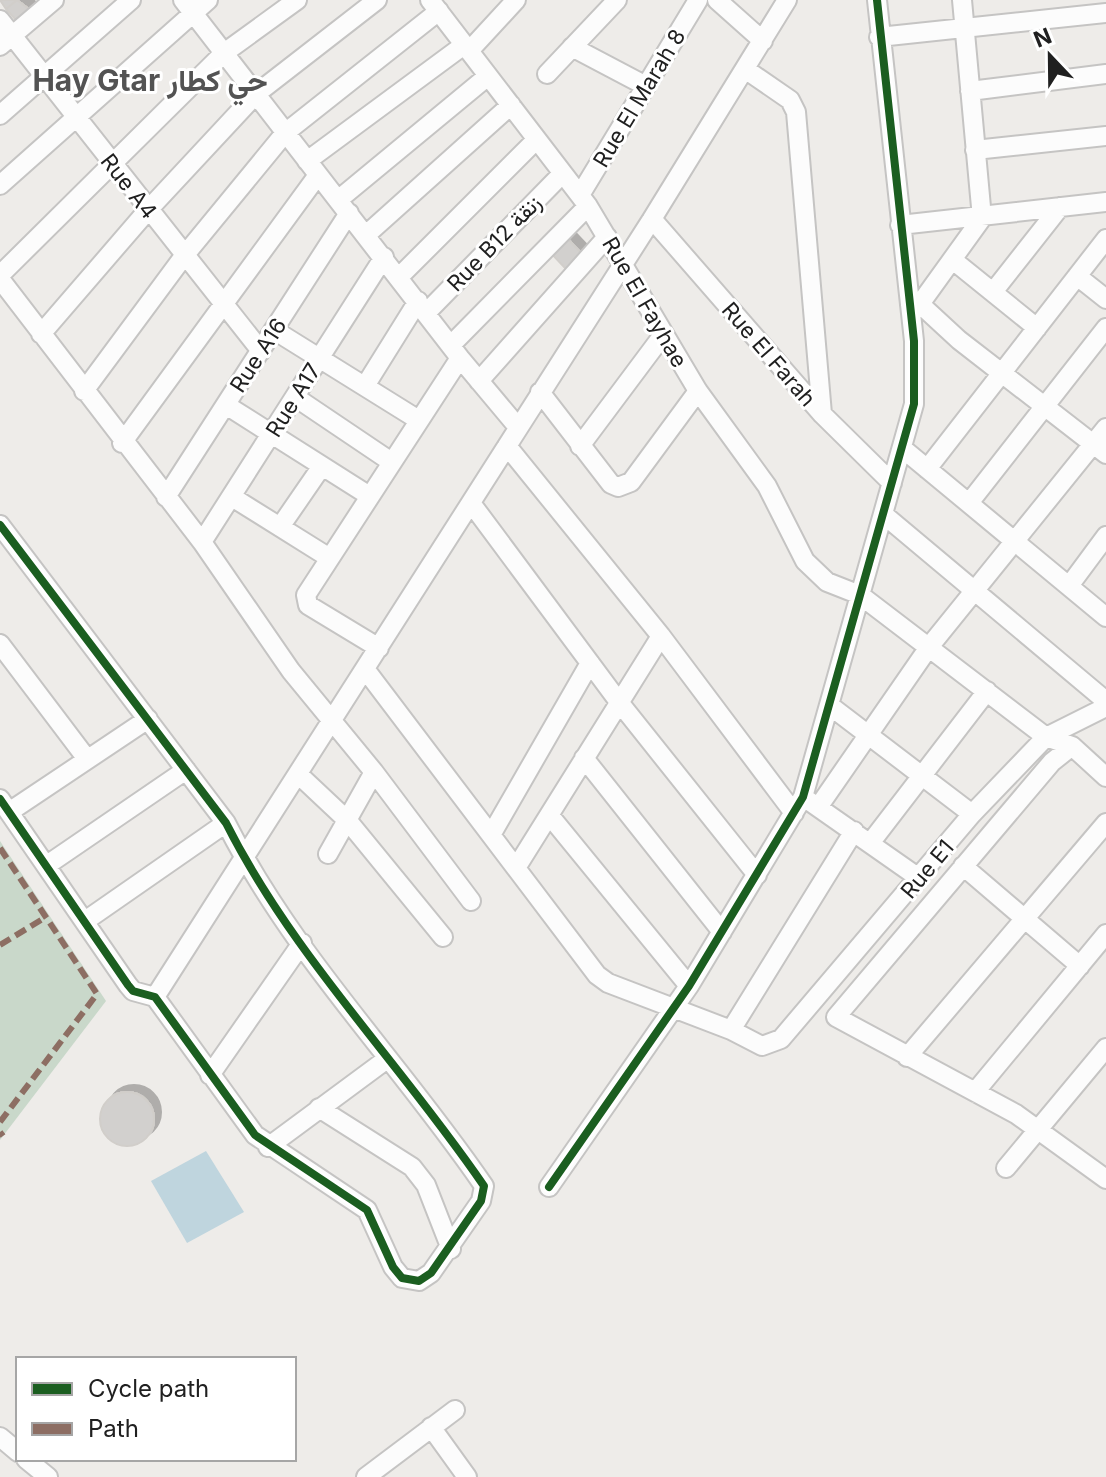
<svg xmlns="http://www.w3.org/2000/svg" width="1106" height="1477" viewBox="0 0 1106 1477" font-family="Inter,Vazirmatn,sans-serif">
<defs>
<filter id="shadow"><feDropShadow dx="7" dy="-7" stdDeviation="0" flood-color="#0004"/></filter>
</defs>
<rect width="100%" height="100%" fill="#eeece9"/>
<path fill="#c9d8ca" d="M0,841L106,1001L0,1140Z"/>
<path fill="#bfd5de" d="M206,1151L244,1212L187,1243L151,1181Z"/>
<path fill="#d2d0ce" stroke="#d1ceca" stroke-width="2" filter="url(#shadow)" d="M0,0H17L6,9Z
M17,0L30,10L17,21L6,9Z
M564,235L583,255L567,270L548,250Z
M100 1119a27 27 0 1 1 54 0a27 27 0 1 1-54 0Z"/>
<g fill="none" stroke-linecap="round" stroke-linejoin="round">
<g stroke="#c5c4c3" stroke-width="22">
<path id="minor" d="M183,0L460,358L517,426
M430,0L588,206L698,391L767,486L805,561L827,582L860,595L1046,737L1072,746L1106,777
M717,0L763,41
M0,20L261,351
M879,37L1106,13
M0,46L54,0
M572,47L646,86
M469,51L516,0
M745,69L790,100L796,112L822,414
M547,74L617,0
M970,91L1106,74
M0,115L131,0
M975,150L1106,136
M307,161L464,45
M0,185L208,0
M580,195L698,0
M338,200L488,76
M652,219L822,414L892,483
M900,225L1106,202
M366,235L511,105
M954,261L1037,328
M0,275L224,53L297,0
M1077,276L1106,299
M399,277L536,140
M0,279L202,542L291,671L374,772L471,901
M993,292L1060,207
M920,304L959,340L1106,454
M910,305L920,304L982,218L962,0
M427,312L562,174
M274,330L417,419
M41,334L148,210L256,94L377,0
M451,345L588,206
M479,381L607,237
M365,386L418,301
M84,391L184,256L285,133L439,11
M540,392L611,484L618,487L631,482L698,391
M295,397L390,461
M226,405L368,495
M122,443L318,175
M507,446L661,636L794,813
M580,446L663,335
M902,448L1106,617
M927,469L1106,239
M166,497L349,213
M232,497L328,557
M471,503L619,702L757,875
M969,503L1106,328
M883,514L1106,701
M0,525L226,823C293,956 401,1064 484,1186L481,1201L431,1273L419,1281L402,1278L393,1267L367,1210L255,1135L155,997L133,991L128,985L0,799
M280,527L322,466
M202,542L384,257
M1069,586L1106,536
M0,644L87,759
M379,648L308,605L306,595L460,358
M365,669L597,975L608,983L731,1030L762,1046L781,1039L972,814L1046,737L1106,707
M829,705L972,814
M1072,746L1052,762L836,1017L1016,1114L1106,1179
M584,758L722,932
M298,774L348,821L443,937
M809,801L919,878
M819,806L929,647L1106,428
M9,812L148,719
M550,816L689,986
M491,835L590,663
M871,842L987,691
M328,854L374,772
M47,865L186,770
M963,866L1080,966
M516,868L661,636
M85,921L226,823
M155,997L652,219L787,0
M731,1030L854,831
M907,1057L1106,823
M210,1075L302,943
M975,1092L1106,934
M319,1108L412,1167L426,1185L451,1249
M268,1147L387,1059
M1006,1168L1106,1048
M549,1187L689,986L803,797L914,404V341L877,0
M431,1427L467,1477
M0,1437L18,1452
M26,1459L48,1477
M366,1477L455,1410"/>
</g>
<use href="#minor" stroke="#fcfcfc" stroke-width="18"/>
<path stroke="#8d6e63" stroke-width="6" stroke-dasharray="12 6" stroke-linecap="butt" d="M0,848L97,994L0,1122
M0,945L46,917
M0,1132L3,1136"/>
<g stroke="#fff" stroke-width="13">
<path id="cycleway" d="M0,525L226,823C293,956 401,1064 484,1186L481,1201L431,1273L419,1281L402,1278L393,1267L367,1210L255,1135L155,997L133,991L128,985L0,799
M549,1187L689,986L803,797L914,404V341L877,0"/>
</g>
<use href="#cycleway" stroke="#1b5e20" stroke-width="8"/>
</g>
<g text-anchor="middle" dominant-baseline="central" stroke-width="6" stroke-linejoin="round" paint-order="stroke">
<g font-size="22" fill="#202020" stroke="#fff">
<text transform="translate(639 98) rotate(-59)">Rue El Marah 8</text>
<text transform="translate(129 186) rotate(52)">Rue A4</text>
<text transform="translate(494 243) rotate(-46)">Rue B12 زنقة</text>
<text transform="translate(645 302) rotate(60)">Rue El Fayhae</text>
<text transform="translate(769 354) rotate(49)">Rue El Farah</text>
<text transform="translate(258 355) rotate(-57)">Rue A16</text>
<text transform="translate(293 400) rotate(-58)">Rue A17</text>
<text transform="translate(927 869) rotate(-50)">Rue E1</text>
</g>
<g font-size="30" font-weight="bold" fill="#535353" stroke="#fff">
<text x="150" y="80">Hay Gtar حي كطار</text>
</g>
</g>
<rect x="16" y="1357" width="280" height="104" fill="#ffffff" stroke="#a6a6a6" stroke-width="2"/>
<rect x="32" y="1383" width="40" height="12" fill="#1b5e20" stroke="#a6a6a6" stroke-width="2"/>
<text x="88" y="1397" font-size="24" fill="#202020">Cycle path</text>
<rect x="32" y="1423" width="40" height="12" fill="#8d6e63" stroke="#a6a6a6" stroke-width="2"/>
<text x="88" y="1437" font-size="24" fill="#202020">Path</text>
<g transform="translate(1050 56) rotate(338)" stroke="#ffffff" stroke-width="6" paint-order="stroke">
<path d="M0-6L14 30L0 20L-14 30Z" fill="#202020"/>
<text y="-12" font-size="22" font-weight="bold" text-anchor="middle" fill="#202020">N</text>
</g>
</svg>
